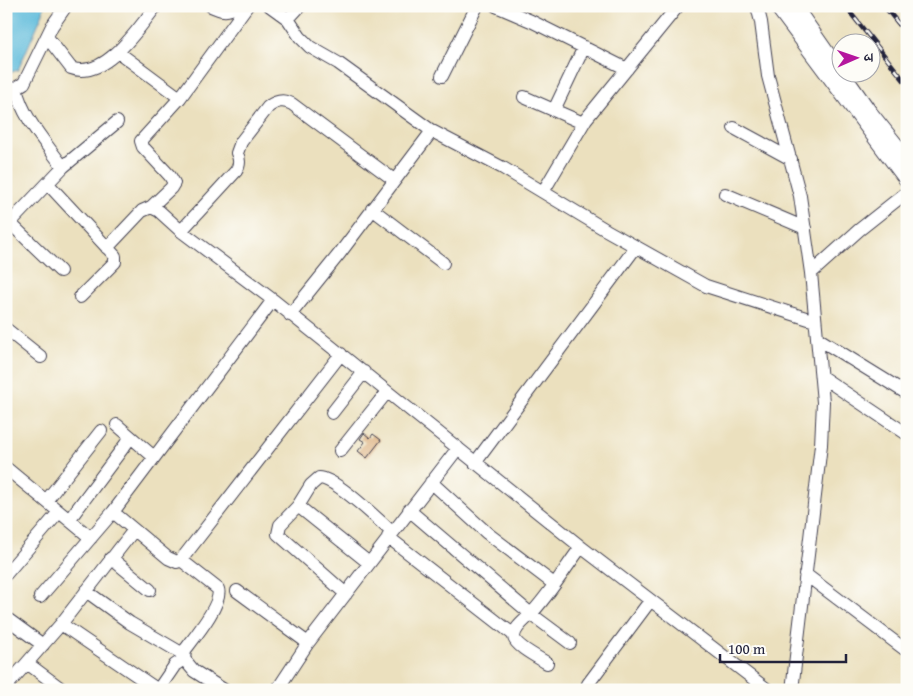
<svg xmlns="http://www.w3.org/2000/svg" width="913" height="696" viewBox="0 0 913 696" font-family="'Gentium Book Plus','Noto Serif Devanagari',serif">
<rect width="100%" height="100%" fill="#fdfcf7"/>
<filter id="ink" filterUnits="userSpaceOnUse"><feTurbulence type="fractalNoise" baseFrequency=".02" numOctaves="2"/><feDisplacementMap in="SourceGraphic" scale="10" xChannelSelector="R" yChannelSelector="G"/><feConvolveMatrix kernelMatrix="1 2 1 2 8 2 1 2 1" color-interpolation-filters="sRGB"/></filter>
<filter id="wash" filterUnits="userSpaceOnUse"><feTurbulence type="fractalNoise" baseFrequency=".0096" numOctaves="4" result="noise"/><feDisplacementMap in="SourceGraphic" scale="20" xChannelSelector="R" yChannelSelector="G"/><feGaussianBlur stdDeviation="1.12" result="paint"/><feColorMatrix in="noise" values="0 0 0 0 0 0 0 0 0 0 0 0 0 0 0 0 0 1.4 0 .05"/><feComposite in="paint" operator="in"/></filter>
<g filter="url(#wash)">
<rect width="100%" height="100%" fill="#ebe0be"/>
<path fill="#5dbbdb" stroke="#406e8b" d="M6,6H44L43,13L18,70L6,74Z"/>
<g id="blocks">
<path fill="#d8a872" d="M364,433L370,438L373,434L381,440L367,458L358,451L365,442L360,439Z"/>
</g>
</g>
<g filter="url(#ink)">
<use href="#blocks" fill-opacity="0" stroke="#403e4f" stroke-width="1"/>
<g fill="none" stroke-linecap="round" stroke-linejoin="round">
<g stroke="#403e4f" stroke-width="14">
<path id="minor" d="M211,6C220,10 227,13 236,6
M270,6L288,19L300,37L310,47L338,63L432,131L503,168L606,230L706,286L815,321
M496,6L531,21L627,69
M757,6L761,22L768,76L800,196L811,273L823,402L821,445L792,690
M288,19L300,6
M47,37L71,68C104,81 139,28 156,6
M118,52L180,98
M442,76L477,6
M6,88H16L24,83L52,26L66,6
M16,88C22,117 46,143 63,167
M524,97L583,123
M554,110L584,47
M734,128L791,159
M48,184L115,256V262L80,297
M543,192L586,119L678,6
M725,194L805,228
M151,207L171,188L174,183L170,176L143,147L141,141L180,98L247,6
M372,209L443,263
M10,223L60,271
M6,227L63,167L117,122
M181,231L236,171C240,165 240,160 237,153L241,142L268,107C276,101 283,99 292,104L394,180
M107,248L142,211L151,207L159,211L181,231L273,300L581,547L768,690
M811,273L859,230L907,192
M290,315L340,253L432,131
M6,329L41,357
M817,338L903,391
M822,377L907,434
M332,413L364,372
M117,425L154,457
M340,451L387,392
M475,463L636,247
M6,468L91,538
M431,482L487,533L554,584
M46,501L101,431
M298,506L369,563
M409,510L531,614L570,643
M113,512L168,558L177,562L181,560L341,354
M69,520L131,437
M388,537L514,635
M111,558L150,590
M181,560L218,589C223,603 194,638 185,650L184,659L194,671L224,690
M6,574L59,512
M805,574L907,651
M86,591L130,623L183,654
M237,591L308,643
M346,594L278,534L280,525L298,506L311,485L319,478C336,478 378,520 392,532
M40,597L113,512L273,300
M6,618L43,645
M61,624L158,690
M27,663L63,690
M547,663C539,658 515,646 514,637C514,628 524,621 530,615C549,595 564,570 581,547
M6,687L61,624L134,530
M158,690L175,665L184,659
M277,690L308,643L458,448
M587,690L588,684L650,601"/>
</g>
<g stroke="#403e4f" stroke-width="17">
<path id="major" d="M777,6L907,180
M794,6L840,72
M841,72L870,113L907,159"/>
</g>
<use href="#minor" stroke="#fff" stroke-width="12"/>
<use href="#major" stroke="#fff" stroke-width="15"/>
<g stroke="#22223b" stroke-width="4.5">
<path id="rail" d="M845,6L907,84
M884,6L907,34"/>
</g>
<use href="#rail" stroke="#fdfcf7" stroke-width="2.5" stroke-dasharray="8" stroke-linecap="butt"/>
</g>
</g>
<rect width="913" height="696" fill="none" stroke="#fdfcf7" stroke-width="25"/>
<g transform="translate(856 58) rotate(88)"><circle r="24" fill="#fdfcf7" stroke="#a5a5ac"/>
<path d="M0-4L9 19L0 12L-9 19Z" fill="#b5179e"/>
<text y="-8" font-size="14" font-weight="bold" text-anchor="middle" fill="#22223b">उ</text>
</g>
<path d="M720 654v8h126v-8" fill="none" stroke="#22223b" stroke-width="2.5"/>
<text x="728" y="654" font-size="15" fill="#22223b" stroke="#fdfcf7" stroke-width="4" paint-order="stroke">100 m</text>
</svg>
